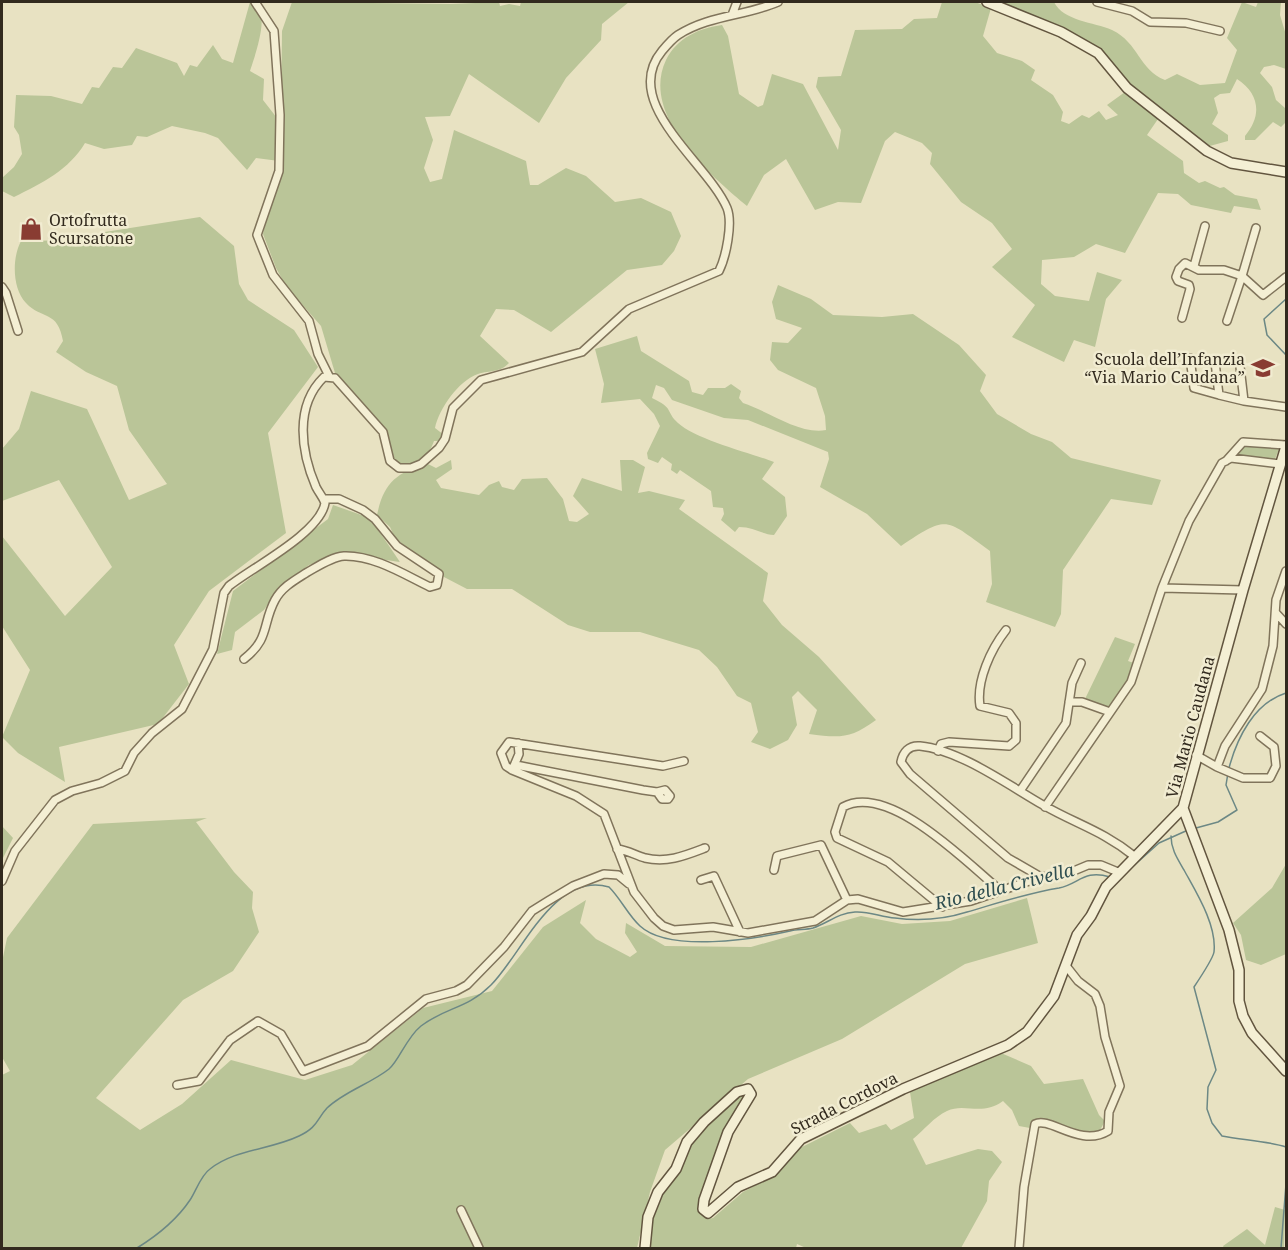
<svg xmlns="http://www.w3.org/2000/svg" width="1288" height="1250" viewBox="0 0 1288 1250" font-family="'Noto Serif',serif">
<rect width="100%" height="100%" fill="#e8e2c2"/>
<path fill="#bac598" d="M250,2C253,5 258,9 260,13C266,24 254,59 250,71L264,79L263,100L277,118L281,113L282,31L292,2L451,4L499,2L500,6L509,4L520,6L521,2H629L602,24L601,40L566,78L539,123L469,74L450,116L425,117L433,140L424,168L430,182L442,179L454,130L526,161L530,185H538L566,168L586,176L615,202L641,198L671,212L681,236L674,251L662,265L627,270L551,332L514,310L496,309L480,336L509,363C499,373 491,370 478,374C458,381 439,409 435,428L444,435L441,441H434C428,458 419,462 403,467L392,459L388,435L361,405L351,389L335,373L321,326L286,286L276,268L263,234L279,161L256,158L247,170L218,138L205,133L172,126L147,137L137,136L132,145L104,149L85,143C69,170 42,183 14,197L2,191V178L14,167L22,154L19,135L14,127L16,95L51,96L82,104L92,87L99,88L113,67L122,68L136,48L177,63L184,76L190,65L197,67L213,45L222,59L233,63Z
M942,2H975L991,8L983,36L997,53L1022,61L1035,70L1031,80L1053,95L1063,112L1061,121L1069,124L1082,115L1089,118L1099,111L1106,120L1118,115L1107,105L1125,92L1158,119L1147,135L1183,161L1184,173L1199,183L1205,181L1220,188L1224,187L1235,195L1257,199L1261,210L1234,206L1231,213L1191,205L1178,194L1158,193L1125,253L1096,244L1074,257L1042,260L1041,284L1055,296L1089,301L1097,272L1122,280L1106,299L1095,347L1074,340L1064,362L1012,337L1035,305L992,267L1012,249L992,223L961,202L930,164L932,153L922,143L895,132L885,141L861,203L838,202L815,210L786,159L764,175L747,206C709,174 640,115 666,60C677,38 699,28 722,25L728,36L739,94L758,107L763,105L772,74L803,84L838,150L841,130L816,87L818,77L841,76L855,30L902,29L914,19L937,18Z
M1005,2H1054C1063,21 1094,22 1112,30C1139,43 1139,70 1165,80L1177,74L1200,85L1225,83L1237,50L1227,38L1242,2L1256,7L1258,2H1281L1280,15L1286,35V69L1274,65L1264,67L1260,73L1272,87L1276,100L1285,108L1286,122L1281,127L1273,122L1255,140H1245V136C1262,116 1260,94 1237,79L1230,93L1220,94L1214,98L1218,113L1212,124L1228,135V141L1206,147L1167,119L1076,36L1002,4Z
M200,217L234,246L239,284L248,300L294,330L318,367L268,433L286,533L209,591L174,645L189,684L158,724L59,747L65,782L18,753L2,737L30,670L2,626V536L65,616L112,567L59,480L2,501V449L19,429L31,391L87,409L129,500L167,484L129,430L117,386L86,372L56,352L63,341C58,310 42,320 26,303C12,288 12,258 21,241L79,240L92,234Z
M778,285L811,299L833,315L882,317L913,314L959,345L986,375L980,391L997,414L1031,434L1052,442L1071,458L1161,480L1152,505L1111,499L1063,570L1061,614L1055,627L986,602L992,584L990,551C945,519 949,514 901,546L867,514L820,487L829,459L828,452L748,420L724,418L672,400L664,388L656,385L652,398C675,409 665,411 678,423C695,439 750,453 774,462L762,479L785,497L787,516L774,535C761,534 753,527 739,527L735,532L721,520L724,514L723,508L713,507L711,491L680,470L677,474L671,470L672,464L662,457L658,463L648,459L647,453L660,426L654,414L640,399L601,403L604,384L595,349L637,336L641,351L689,381L692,392L703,395L708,388H725L731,384L741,391L739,398L743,403C768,411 800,435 826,430L825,416L816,388L778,370L770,360L772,342L788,343L802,328L776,319L772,302Z
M1242,445L1279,449L1275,459L1234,457Z
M451,460L452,469L436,480L441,488L479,495L489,485L499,481L502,487L514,490L522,479L547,478L563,499L569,521L577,522L589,514L573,496L582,478L622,491L620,460H633L645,467L638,493L649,491L685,500L679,509L768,573L763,601L782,625L819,657L876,720C850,739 840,738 809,734L817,710L798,691L792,697L797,725L788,740L770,749L751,742L758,732L751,703L737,696L717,667L699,650L640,632H590L568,625L512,589H467L444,577L395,538L390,527L377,515C384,482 396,474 426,463L436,468Z
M333,505L370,518L400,562L344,554L309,565L280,587L264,610L235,632L232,650L217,654L233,591L328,519Z
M1115,637L1135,644L1128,661L1134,663L1128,681L1109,707L1085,699Z
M207,818L196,822L234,872L253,892L252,908L259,932L233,971L183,1000L96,1098L140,1130L182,1104L231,1060L305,1080L352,1065L423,1008L492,991L543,927L586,900L580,923L596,939L630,957L637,952L625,933L626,923L665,946L751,947L861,916L902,924L950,921L1027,898L1038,943L965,964L842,1039L748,1079L665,1150L650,1192L637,1248H2V1075L10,1071L2,1057V962L7,938L93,824Z
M2,826L13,838L2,860Z
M1286,864V954L1261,965L1246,960L1241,935L1233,923L1272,888Z
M1001,1053L1031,1066L1044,1084L1083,1079L1099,1115L1105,1121L1099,1132H1084L1036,1119L1030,1128L1019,1126L1012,1110L1003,1101C981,1117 965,1102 947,1111C934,1117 924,1130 913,1139L926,1165L978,1149L992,1151L1002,1162L989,1181L987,1201L961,1248H806L797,1244L796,1248H649L650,1218L689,1146L710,1121L741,1096L744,1097L700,1211L707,1219L713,1218L743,1192L777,1174L796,1150L850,1123L859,1133L886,1124L891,1130L914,1118L910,1092Z
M1275,1207L1285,1210L1284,1248H1224L1223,1246L1247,1229L1265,1245Z"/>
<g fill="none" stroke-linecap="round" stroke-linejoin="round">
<path stroke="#6c8885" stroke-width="1.5" d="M1286,299L1264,319L1267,335L1286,355
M1286,600V605
M1229,768C1237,738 1254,703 1286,693
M1196,828L1218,822L1237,810L1226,785L1228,773
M1171,836C1171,849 1177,858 1184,870C1196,892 1217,925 1214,952C1213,958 1198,981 1194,987L1216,1070L1208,1087L1207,1109L1212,1123L1222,1136C1242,1140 1268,1141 1286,1147
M1120,878L1159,843L1188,830
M137,1248C158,1235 176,1221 190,1200C196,1191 201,1175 210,1169C235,1149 270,1150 299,1136C318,1127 316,1120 327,1108C345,1091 370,1084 389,1069C399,1061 406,1038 421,1026C446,1007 467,1009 491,985C522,954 554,871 609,887C621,899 628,915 640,926C669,953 755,939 790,931C797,929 806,930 813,928C828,923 838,913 855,912C869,911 881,917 895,918C918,921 945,919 967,912C998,903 1028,893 1059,888C1079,884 1084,869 1110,877
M1281,1248L1286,1184"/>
<g stroke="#80745b" stroke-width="10">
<path id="street" d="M255,2L274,31L280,115L279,171L257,235L273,275L309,321L318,354L329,376
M1097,2L1132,11L1150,22L1186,23L1220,31
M732,15L737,2
M1256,228L1242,276L1263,295L1286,277
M1194,266L1205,226
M2,287L6,293L18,331
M1182,318L1190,289L1189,285L1178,281L1176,277L1179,269L1185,263L1199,270H1224L1242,276L1227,321
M1190,358L1194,388L1219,395
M1215,362L1219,395L1244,401
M1240,367L1244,401L1286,407
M1226,461L1243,442L1286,445
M1162,588L1189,521L1222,463L1231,458L1280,464
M1276,613L1286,624
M244,659C270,639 262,624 275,600C282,587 295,580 306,573C317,567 331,557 344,556C374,555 405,575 430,587L437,585L439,574L397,546L375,519L363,510L339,499H324
M1069,702H1082L1110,712
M938,751L941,744L949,742L1009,746L1016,740V723L1009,713L980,706C976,681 991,649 1006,630
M1196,755L1217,767L1225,746L1262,689L1273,646L1276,600L1286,571
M684,761L663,766L509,742L501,753L506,766L512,770L576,796L604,814L634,892L654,918L663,926L674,930L713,927L748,933L815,921L847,900L858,899L903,912L971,901L1041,877L1064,875L1088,865H1101L1118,872
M516,765L643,790L657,792L665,790L670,796L668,799H662L657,792
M1217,767L1243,778H1270L1276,766L1274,747L1260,736
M513,768L519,754L518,743
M1020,791L1066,723L1072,683L1081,663
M1045,807L1131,682L1162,588L1243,590
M617,849C627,850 635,855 645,858C667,863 684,856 705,848
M774,870L777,856L821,845L847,900
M1041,877L1008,858L910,774L901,762C903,752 909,745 920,746C960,750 1008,785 1043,805C1076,824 1103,831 1134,856
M701,880L714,876L740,932
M2,881L15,851L55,800L72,791L101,783L125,771L134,753L152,733L182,709L213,649L224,593L229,586C253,567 320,533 325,503C323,497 319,493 316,487C301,452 294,406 324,377L335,378L383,432L390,461L399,468H411L421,464L439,448L445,439L453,408L481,380L582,352L629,309L719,271C726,257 733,223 727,208C708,163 619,103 662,51C667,45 672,39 678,35C709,15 746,16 778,2
M942,907L888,862L837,838L835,832L843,807C889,782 967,863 1001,891
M177,1085L199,1081L230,1040L258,1021L281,1034L303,1071L368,1046L426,999L456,991L467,985L504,947L532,911L548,901L573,886L604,874L618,875L629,884
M461,1210L479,1248
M1019,1248L1024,1187L1035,1124C1050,1116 1080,1148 1108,1131L1109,1112L1120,1086L1105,1037L1100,1006L1095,994L1078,981L1067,967"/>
</g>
<g stroke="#62553f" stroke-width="12">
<path id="secondary" d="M987,2L1061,32L1098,53L1127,88L1207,151L1231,163L1286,172
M1286,446L1243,590L1183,808L1229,930L1239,970V1001L1243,1016L1252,1033L1286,1071
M645,1248L648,1217L658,1192L676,1169L687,1142L704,1122L737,1092L748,1089L751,1094L728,1132L704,1200L703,1209L708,1213L738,1187L772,1172L801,1139L903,1089L1008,1045L1027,1032L1054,996L1077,935L1091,916L1106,887L1183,808"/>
</g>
<use href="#street" stroke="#f4efd4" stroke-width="7"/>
<use href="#secondary" stroke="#f4efd4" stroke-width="9"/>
</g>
<defs>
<g id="shop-bare" transform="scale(1.8)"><path d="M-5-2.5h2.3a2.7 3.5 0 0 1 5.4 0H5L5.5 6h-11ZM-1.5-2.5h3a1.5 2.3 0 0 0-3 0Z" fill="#893c32" stroke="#f1ecd1" stroke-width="2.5" paint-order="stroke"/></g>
<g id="school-bare" transform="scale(1.8)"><path d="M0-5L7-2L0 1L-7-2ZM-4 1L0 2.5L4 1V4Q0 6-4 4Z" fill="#893c32" stroke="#f1ecd1" stroke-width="2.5" paint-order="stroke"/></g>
</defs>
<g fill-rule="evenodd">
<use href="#shop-bare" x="31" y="229"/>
<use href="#school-bare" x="1263" y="368"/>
</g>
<g text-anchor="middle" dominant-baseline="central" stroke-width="5" stroke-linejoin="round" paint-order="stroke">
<g font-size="16" fill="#322a1e" stroke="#f1ecd1" text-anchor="start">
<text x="49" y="220">Ortofrutta<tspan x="49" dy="18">Scursatone</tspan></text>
<text x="1245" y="359" text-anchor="end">Scuola dell’Infanzia<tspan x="1245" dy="18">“Via Mario Caudana”</tspan></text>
</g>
<g font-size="16" fill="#322a1e" stroke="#f1ecd1">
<text transform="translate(1190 727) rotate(-75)">Via Mario Caudana</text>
<text transform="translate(844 1103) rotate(-27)">Strada Cordova</text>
</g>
<g font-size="18" font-style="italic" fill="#2f4e50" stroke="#f1ecd1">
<text transform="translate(1004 886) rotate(-14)">Rio della Crivella</text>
</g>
</g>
<rect width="1288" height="1250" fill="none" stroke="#322a1e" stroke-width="6"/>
</svg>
